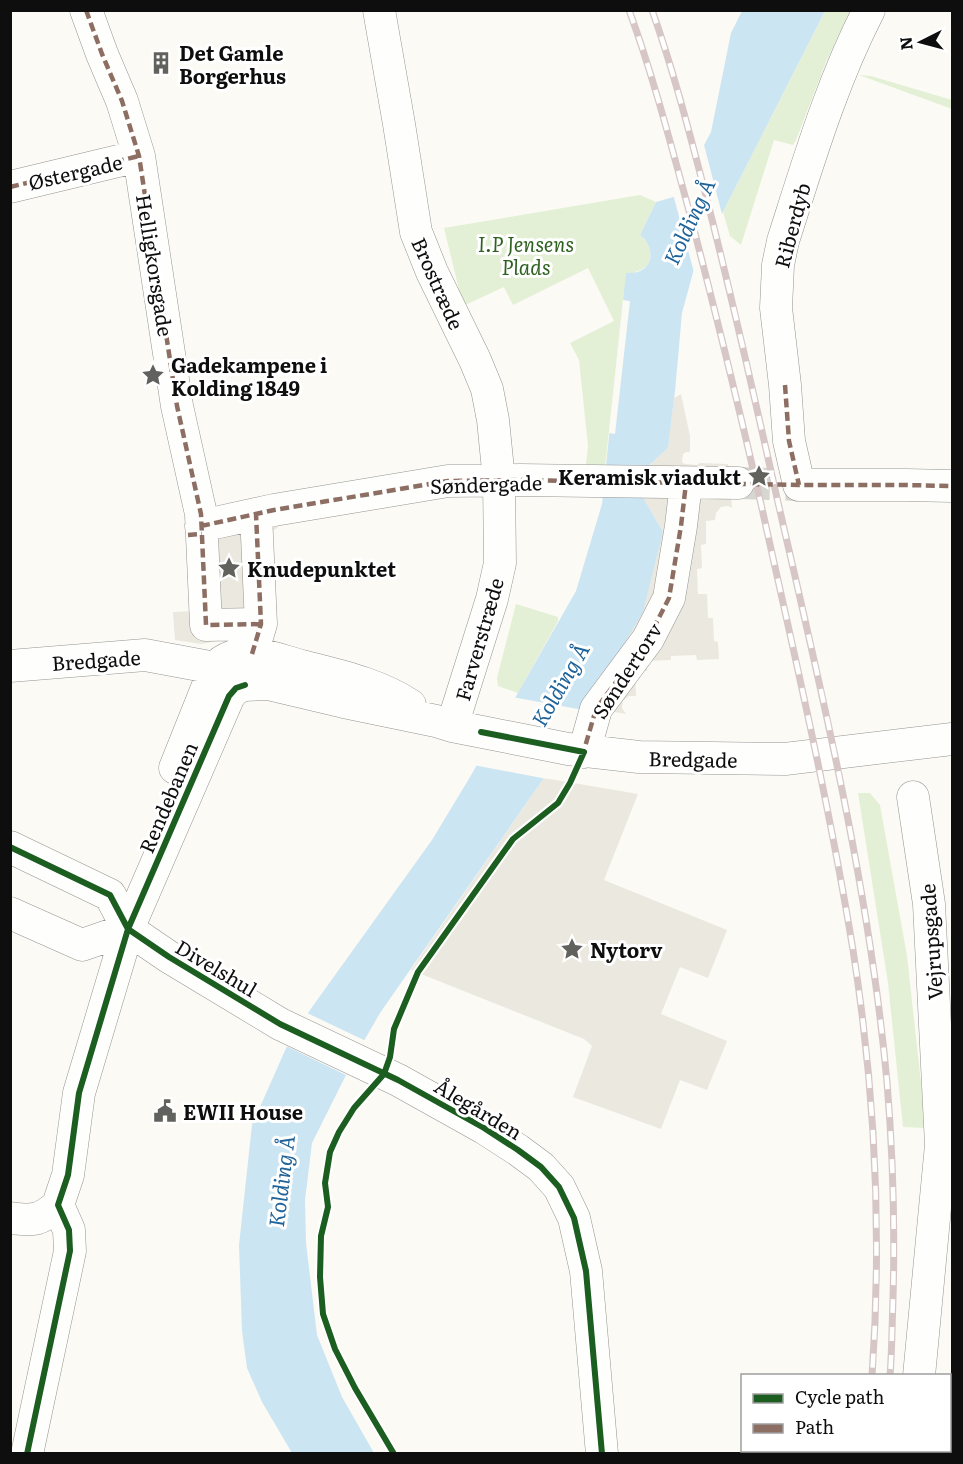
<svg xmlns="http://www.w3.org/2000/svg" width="963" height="1464" viewBox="0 0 963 1464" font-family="Literata,serif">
<rect width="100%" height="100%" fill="#fbfaf4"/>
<path fill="#e4f0d5" d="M825,11H850L826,62L796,140L793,145L774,140L741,245L730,236L723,212Z
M859,75L871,76L952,100V109Z
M640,195L656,202L640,235C655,247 655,267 635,272L623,300L604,477L585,473L588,446L579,360L570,343L614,321L588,268L513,305L504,287L463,306L444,228Z
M516,604L558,617V621L518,693L498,686L497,678Z
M858,793H870L880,805L907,956L926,1128L903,1127L888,983Z"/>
<path fill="#ebe8df" d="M681,394L690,436V452H686L683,454L682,462L685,464L697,465L700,463L728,464L732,508L728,506L721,507L716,513L715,520L706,521V544L701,545L702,568L697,569L698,594H707L708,618H713L714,641L718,642L719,659L697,660L696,655L671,656V660L648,661L647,671L635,672L636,696H629L623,701L622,708L626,714L587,707L663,532L644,499L646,468L668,448L674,398Z
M274,510L278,528L275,529L266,537L238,633L217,641L201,644L175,640L173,612L194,611L188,535L184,516Z
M544,778L638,794L604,880L727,930L708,978L680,967L661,1014L727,1041L707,1090L680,1080L661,1129L573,1097L592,1046L584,1039L411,970Z"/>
<path fill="#cce5f3" d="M742,11H825L694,269L682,313L675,391L668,448L646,468L644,499L663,532L643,612L544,778L380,1013L357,1053L312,1143L305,1200L306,1243L317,1335L342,1397L374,1453H292L262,1402L247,1368L242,1331L239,1245L252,1125L287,1046L310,1010L432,840L470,777L576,591L602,504L626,273C630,273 636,273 640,271C656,263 652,244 640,235L656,202L677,196L711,132L731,33Z"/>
<path fill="#fbfaf4" d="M703,141L723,218L697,270L695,276L673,194H675Z
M623,300L630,301L615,434L609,433Z
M512,697L589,711L547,779L473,765Z
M305,1012L366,1041L348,1076L284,1045Z"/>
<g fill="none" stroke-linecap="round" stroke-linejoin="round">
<path stroke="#d7d7d2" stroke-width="32" stroke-dasharray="32 16" stroke-linecap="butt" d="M738,483L799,485"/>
<g stroke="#959492" stroke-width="33">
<path id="street" d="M86,10L102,54L122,101L139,156L177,406L201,514L206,625L261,624
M379,10L399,124L416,232L432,272L475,360L487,389L493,420L499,480L500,563L492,599L452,726
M869,10C831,84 808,163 783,241L778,265L776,308L785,385L789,441L799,485H906L952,486
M10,187L139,156
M201,526L274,510L448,481L520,480L738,483
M255,644L261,624L256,514
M10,666L145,655L215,668L245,685L268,684L344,702L436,721L452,726L568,749L639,757L785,759L952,739
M584,752L596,709L648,639L669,598L681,526L686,483
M175,768L215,668C224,657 239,653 252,654C269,655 286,662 302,666C340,676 376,683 410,705
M913,797L929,904L941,1145L919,1376
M10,847L110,895L128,929L169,957L280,1024L398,1080L484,1128L518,1150L541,1167L559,1187L574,1218L586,1271L602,1454
M10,913L82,945L128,929
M10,1218C33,1221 40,1221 58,1205
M938,1450L945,1454
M27,1454L70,1251L69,1230L58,1205L68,1175L79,1093L128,929L229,696L236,688L245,685
M911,1454L912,1450"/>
</g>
<use href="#street" stroke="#fefefd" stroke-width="32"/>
<g stroke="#d6c7c6" stroke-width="7">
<path id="rail" d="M629,10C654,78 672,149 691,218C718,322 744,427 767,531C798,670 830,809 853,950C875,1090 882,1234 872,1376
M652,10C673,69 689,131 705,192C731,293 754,395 777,498C821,690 869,885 887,1082C893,1154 895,1227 893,1299C892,1324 892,1350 890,1376
M865,1454L866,1450
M883,1454L884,1450"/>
</g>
<use href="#rail" stroke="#fff" stroke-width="4.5" stroke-dasharray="14" stroke-linecap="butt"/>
<path stroke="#8d6e63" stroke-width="4.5" stroke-dasharray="9 4.5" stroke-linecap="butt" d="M86,10L102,54L122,101L139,156L177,406L201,514L206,625L261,624
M10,187L139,156
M785,385L789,441L799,485
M201,526L274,510L448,481L520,480L799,485H906L952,486
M188,535L202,534
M252,654L261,624L256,514
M582,757L596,709L648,639L669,598L681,526L686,483"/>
<g stroke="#fff" stroke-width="10">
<path id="cycleway" d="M10,847L110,895L128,929L169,957L280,1024L398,1080L484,1128L518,1150L541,1167L559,1187L574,1218L586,1271L602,1454
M27,1454L70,1251L69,1230L58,1205L68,1175L79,1093L128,929L229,696L236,688L245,685
M394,1454L355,1388L335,1349L323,1314L320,1277L321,1236L328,1207L325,1183L330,1152L339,1132L354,1108L384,1074L390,1057L394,1029L418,972L513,839L558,803L570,783L584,752L481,732"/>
</g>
<use href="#cycleway" stroke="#1b5e20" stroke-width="6"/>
</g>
<defs>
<g id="building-bare" transform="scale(1.8)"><path d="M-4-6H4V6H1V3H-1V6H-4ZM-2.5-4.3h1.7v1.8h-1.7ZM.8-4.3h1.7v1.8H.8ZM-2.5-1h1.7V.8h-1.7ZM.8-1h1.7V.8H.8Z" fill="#61615e" stroke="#fff" stroke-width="2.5" paint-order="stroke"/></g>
<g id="sight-bare" transform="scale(1.8)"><path d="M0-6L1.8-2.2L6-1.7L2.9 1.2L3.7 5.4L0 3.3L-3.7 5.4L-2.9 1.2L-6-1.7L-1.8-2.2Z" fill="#61615e" stroke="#fff" stroke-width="2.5" paint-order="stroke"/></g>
<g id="civic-bare" transform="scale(1.8)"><path d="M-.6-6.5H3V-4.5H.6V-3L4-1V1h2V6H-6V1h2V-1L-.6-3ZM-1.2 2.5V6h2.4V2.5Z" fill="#61615e" stroke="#fff" stroke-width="2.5" paint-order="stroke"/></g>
</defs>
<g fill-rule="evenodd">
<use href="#building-bare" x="161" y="63"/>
<use href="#sight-bare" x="153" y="375"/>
<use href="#sight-bare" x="759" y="476"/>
<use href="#sight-bare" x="229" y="568"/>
<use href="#sight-bare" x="572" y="949"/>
<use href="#civic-bare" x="165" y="1111"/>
</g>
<g text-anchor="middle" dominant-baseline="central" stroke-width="6" stroke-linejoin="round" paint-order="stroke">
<g font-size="20" font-weight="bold" fill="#0e0e0e" stroke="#fff" text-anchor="start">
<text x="179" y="52">Det Gamle<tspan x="179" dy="23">Borgerhus</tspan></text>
<text x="171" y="364">Gadekampene i<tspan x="171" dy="23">Kolding 1849</tspan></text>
<text x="741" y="476" text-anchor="end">Keramisk viadukt</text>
<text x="247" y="568">Knudepunktet</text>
<text x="590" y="949">Nytorv</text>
<text x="183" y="1111">EWII House</text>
</g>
<g font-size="20" fill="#0e0e0e" stroke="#fff">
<text transform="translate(75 171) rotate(-13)">Østergade</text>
<text transform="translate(791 225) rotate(-75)">Riberdyb</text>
<text transform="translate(156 265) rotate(81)">Helligkorsgade</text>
<text transform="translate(439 283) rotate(66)">Brostræde</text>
<text transform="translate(486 483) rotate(-2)">Søndergade</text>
<text transform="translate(478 639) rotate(-74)">Farverstræde</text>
<text transform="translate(96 659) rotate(-4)">Bredgade</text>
<text transform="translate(626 670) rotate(-57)">Søndertorv</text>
<text transform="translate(693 758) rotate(1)">Bredgade</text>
<text transform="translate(167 797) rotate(-67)">Rendebanen</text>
<text transform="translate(930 942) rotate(-94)">Vejrupsgade</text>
<text transform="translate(217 967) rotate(31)">Divelshul</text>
<text transform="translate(479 1108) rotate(31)">Ålegården</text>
</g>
<g font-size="20" font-style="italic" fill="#2f6222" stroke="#fff">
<text x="526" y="243">I.P Jensens<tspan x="526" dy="23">Plads</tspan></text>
</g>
<g font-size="21" font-style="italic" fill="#1f6399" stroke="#fff">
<text transform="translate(688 221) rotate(-65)">Kolding Å</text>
<text transform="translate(559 684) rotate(-60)">Kolding Å</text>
<text transform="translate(280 1181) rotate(-83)">Kolding Å</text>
</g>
</g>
<rect width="963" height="1464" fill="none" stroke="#0e0e0e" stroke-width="24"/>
<rect x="741" y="1374" width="210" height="78" fill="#ffffff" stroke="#9f9f9f" stroke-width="1.5"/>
<rect x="753" y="1394" width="30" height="9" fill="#1b5e20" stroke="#9f9f9f" stroke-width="1.5"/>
<text x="795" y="1404" font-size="18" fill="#0e0e0e">Cycle path</text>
<rect x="753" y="1424" width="30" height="9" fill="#8d6e63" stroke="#9f9f9f" stroke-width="1.5"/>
<text x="795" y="1434" font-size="18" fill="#0e0e0e">Path</text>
<g transform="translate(921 42) rotate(264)" stroke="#ffffff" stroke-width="4.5" paint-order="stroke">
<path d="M0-4.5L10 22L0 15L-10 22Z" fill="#0e0e0e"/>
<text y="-9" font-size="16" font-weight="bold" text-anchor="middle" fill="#0e0e0e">N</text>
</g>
</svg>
